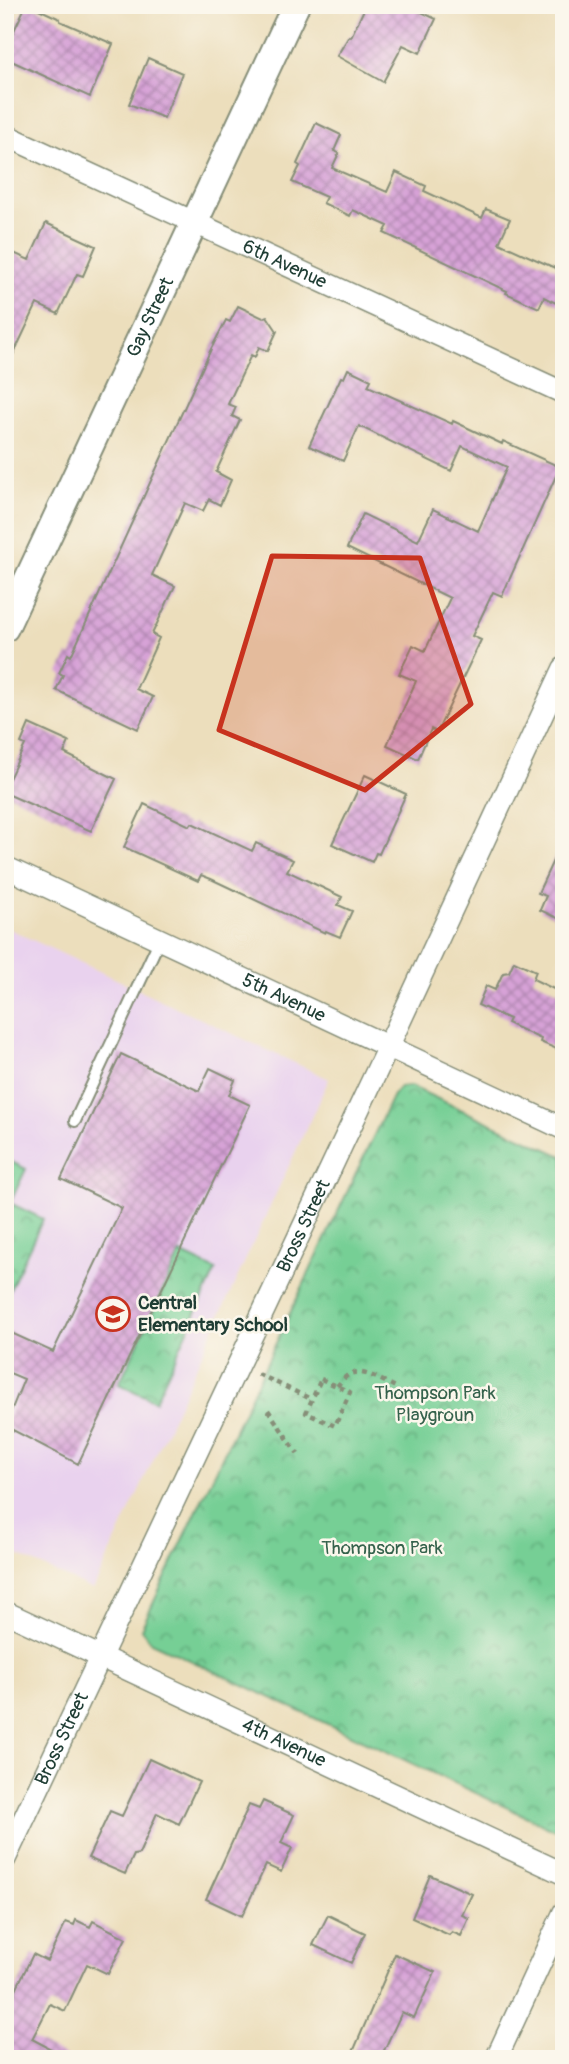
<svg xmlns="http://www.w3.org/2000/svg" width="569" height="2064" viewBox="0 0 569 2064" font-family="Pangolin,sans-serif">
<defs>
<pattern id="park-crowns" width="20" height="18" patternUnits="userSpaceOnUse" patternTransform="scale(1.75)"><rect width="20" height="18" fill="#76cf95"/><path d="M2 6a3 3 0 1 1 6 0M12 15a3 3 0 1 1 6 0" fill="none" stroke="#60a97a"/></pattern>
<pattern id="building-cross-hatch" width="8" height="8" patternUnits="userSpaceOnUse" patternTransform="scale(1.75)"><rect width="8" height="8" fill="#d7a2d7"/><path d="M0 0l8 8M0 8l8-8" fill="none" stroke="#ae85af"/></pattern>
</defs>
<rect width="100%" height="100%" fill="#fbf7ec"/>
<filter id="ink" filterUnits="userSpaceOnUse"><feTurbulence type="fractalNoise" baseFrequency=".0143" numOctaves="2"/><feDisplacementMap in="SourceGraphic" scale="14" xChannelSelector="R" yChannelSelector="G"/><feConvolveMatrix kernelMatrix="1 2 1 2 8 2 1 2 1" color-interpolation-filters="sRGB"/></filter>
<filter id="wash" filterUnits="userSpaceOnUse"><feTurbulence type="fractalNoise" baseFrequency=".00686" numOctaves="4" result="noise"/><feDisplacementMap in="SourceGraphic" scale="28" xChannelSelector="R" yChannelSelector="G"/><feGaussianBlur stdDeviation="1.57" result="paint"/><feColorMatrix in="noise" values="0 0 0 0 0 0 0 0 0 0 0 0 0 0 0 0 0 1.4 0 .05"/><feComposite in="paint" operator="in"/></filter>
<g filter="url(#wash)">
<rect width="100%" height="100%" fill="#ecdebc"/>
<path fill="#e9d2ee" d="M5,927L329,1079L93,1590L5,1549Z"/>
<path fill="url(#park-crowns)" stroke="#4a8664" stroke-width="2" d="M410,1086L564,1157V1834L151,1642L141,1629L393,1095L400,1087Z
M5,1159L26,1169L10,1203L43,1219L5,1300Z
M180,1253L216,1270L155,1401L119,1384Z"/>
<g id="blocks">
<path fill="url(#building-cross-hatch)" d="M26,5H30L60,19V21L113,44L90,97L5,58V50Z
M366,5H407L436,19L420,53L403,45L383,82L337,56L349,36L351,37Z
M148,58L182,73L164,118L129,104Z
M316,123L341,135L334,151L339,153L332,168L387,192L396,172L426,186L424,191L482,218L486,209L510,219L499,243L564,272V307L544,297L539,308L506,293L507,291L384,233L388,226L353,210L350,216L323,203L326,197L292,182L300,166L297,164Z
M46,223L96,246L83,276L77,274L58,314L37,304L5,372V249L29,260Z
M238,306L263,318L267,316L277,331L268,351L259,347L255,357L251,355L228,404L236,407L232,416L240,420L216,472L231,480L220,505L209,499L203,511L185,503L152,575L175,586L152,634L159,638L136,689L153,697L138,729L56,690L63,675L59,673L68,654L71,656L211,349L226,320L230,322Z
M348,369L371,380L368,386L452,424L453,421L502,444L503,441L560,467L502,596L493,592L472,636L481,640L437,732L431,729L418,759L387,745L416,681L399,674L413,645L425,651L450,598L347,548L363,514L418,541L433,509L478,531L507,467L462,446L451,471L359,426L343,461L309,446L341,377L344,378Z
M29,724L69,742L64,753L116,779L91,831L5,793V787L25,745L21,743Z
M365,775L406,794L379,854L376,853L372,862L332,844Z
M144,804L190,826L192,823L252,851L256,843L293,860L287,871L342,897L338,905L352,911L340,937L326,931L325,933L211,879L201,875L198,881L124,847Z
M564,837V921L540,910L546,896L538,893Z
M514,961L536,971L533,979L564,994V1052L540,1042L541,1039L507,1023L509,1019L478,1005L486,986L495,990L503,973L509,972Z
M121,1054L199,1091L210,1068L235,1080L229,1095L250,1105L78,1464L5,1426L24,1379L5,1371V1330L53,1352L122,1208L61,1179Z
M149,1759L199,1782L179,1824L157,1813L139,1854L134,1855L125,1874L88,1858L110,1811L122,1816Z
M263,1801L294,1815L281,1843L292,1848L281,1872L266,1865L242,1916L206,1899L249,1805L259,1809Z
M430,1875L472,1894L462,1915L469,1918L461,1936L452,1932L449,1935L412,1918Z
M328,1915L365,1933L351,1963L313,1945Z
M76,1920L90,1927L93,1921L126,1938L108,1974L87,1964L65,2011L50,2004L32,2039L70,2059H5V2012L33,1954L47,1961L66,1922L74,1925Z
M395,1954L435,1972L414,2018L402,2012L380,2059H350Z"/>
</g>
</g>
<g filter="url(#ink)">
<use href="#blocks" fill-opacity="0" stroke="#868e78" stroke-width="2"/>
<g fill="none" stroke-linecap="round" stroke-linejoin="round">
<g stroke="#868e78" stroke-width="14">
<path id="service" d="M75,1121L160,939"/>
</g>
<g stroke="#868e78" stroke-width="24">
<g id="minor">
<path id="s1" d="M5,135L564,393"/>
<path id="s2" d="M5,867L564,1129"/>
<path id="s3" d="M5,1612L564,1874"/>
<path id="s4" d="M5,1859L388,1047L564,668"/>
<path d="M496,2059L564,1912"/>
</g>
</g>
<g stroke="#868e78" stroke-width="30">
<g id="tertiary">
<path id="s5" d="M5,628L296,5"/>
</g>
</g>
<path stroke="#868e78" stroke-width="4.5" stroke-dasharray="5 5" stroke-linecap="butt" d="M258,1374L311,1399
M321,1379L350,1392L335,1426L306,1413Z
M337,1386C341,1382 345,1376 350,1374C363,1368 384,1382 396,1387
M268,1410L298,1454"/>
<use href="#service" stroke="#fff" stroke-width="10"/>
<use href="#minor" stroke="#fff" stroke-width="21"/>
<use href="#tertiary" stroke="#fff" stroke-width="26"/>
</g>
</g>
<path fill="#c8321e" fill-opacity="0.2" stroke="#c8321e" stroke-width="5" stroke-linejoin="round" d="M272,556L420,558L471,704L365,790L219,730Z"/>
<defs>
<g id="school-ring" transform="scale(1.75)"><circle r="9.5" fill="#fbf7ec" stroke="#c8321e" stroke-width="1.5"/><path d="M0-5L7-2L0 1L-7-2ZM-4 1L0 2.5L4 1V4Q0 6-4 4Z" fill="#c8321e"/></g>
</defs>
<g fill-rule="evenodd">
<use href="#school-ring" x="113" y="1314"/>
</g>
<g text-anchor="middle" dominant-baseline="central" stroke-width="5" stroke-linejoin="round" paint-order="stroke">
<g font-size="19" fill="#1f3d34" stroke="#fbf7ec">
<text stroke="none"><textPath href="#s1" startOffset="308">6th Avenue</textPath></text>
<text stroke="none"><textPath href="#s5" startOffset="343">Gay Street</textPath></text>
<text stroke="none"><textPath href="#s2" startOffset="308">5th Avenue</textPath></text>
<text stroke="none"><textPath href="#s4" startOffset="700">Bross Street</textPath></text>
<text stroke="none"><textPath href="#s4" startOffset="133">Bross Street</textPath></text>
<text stroke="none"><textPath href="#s3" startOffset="308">4th Avenue</textPath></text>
</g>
<g font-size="19" font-weight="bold" fill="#1f3d34" stroke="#fbf7ec" text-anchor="start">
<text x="138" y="1303">Central<tspan x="138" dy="22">Elementary School</tspan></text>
</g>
<g font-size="19" fill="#35624c" stroke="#fbf7ec">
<text x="435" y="1393">Thompson Park<tspan x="435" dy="22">Playgroun</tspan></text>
<text x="382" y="1548">Thompson Park</text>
</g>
</g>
<rect width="569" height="2064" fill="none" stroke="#fbf7ec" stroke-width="28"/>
</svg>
